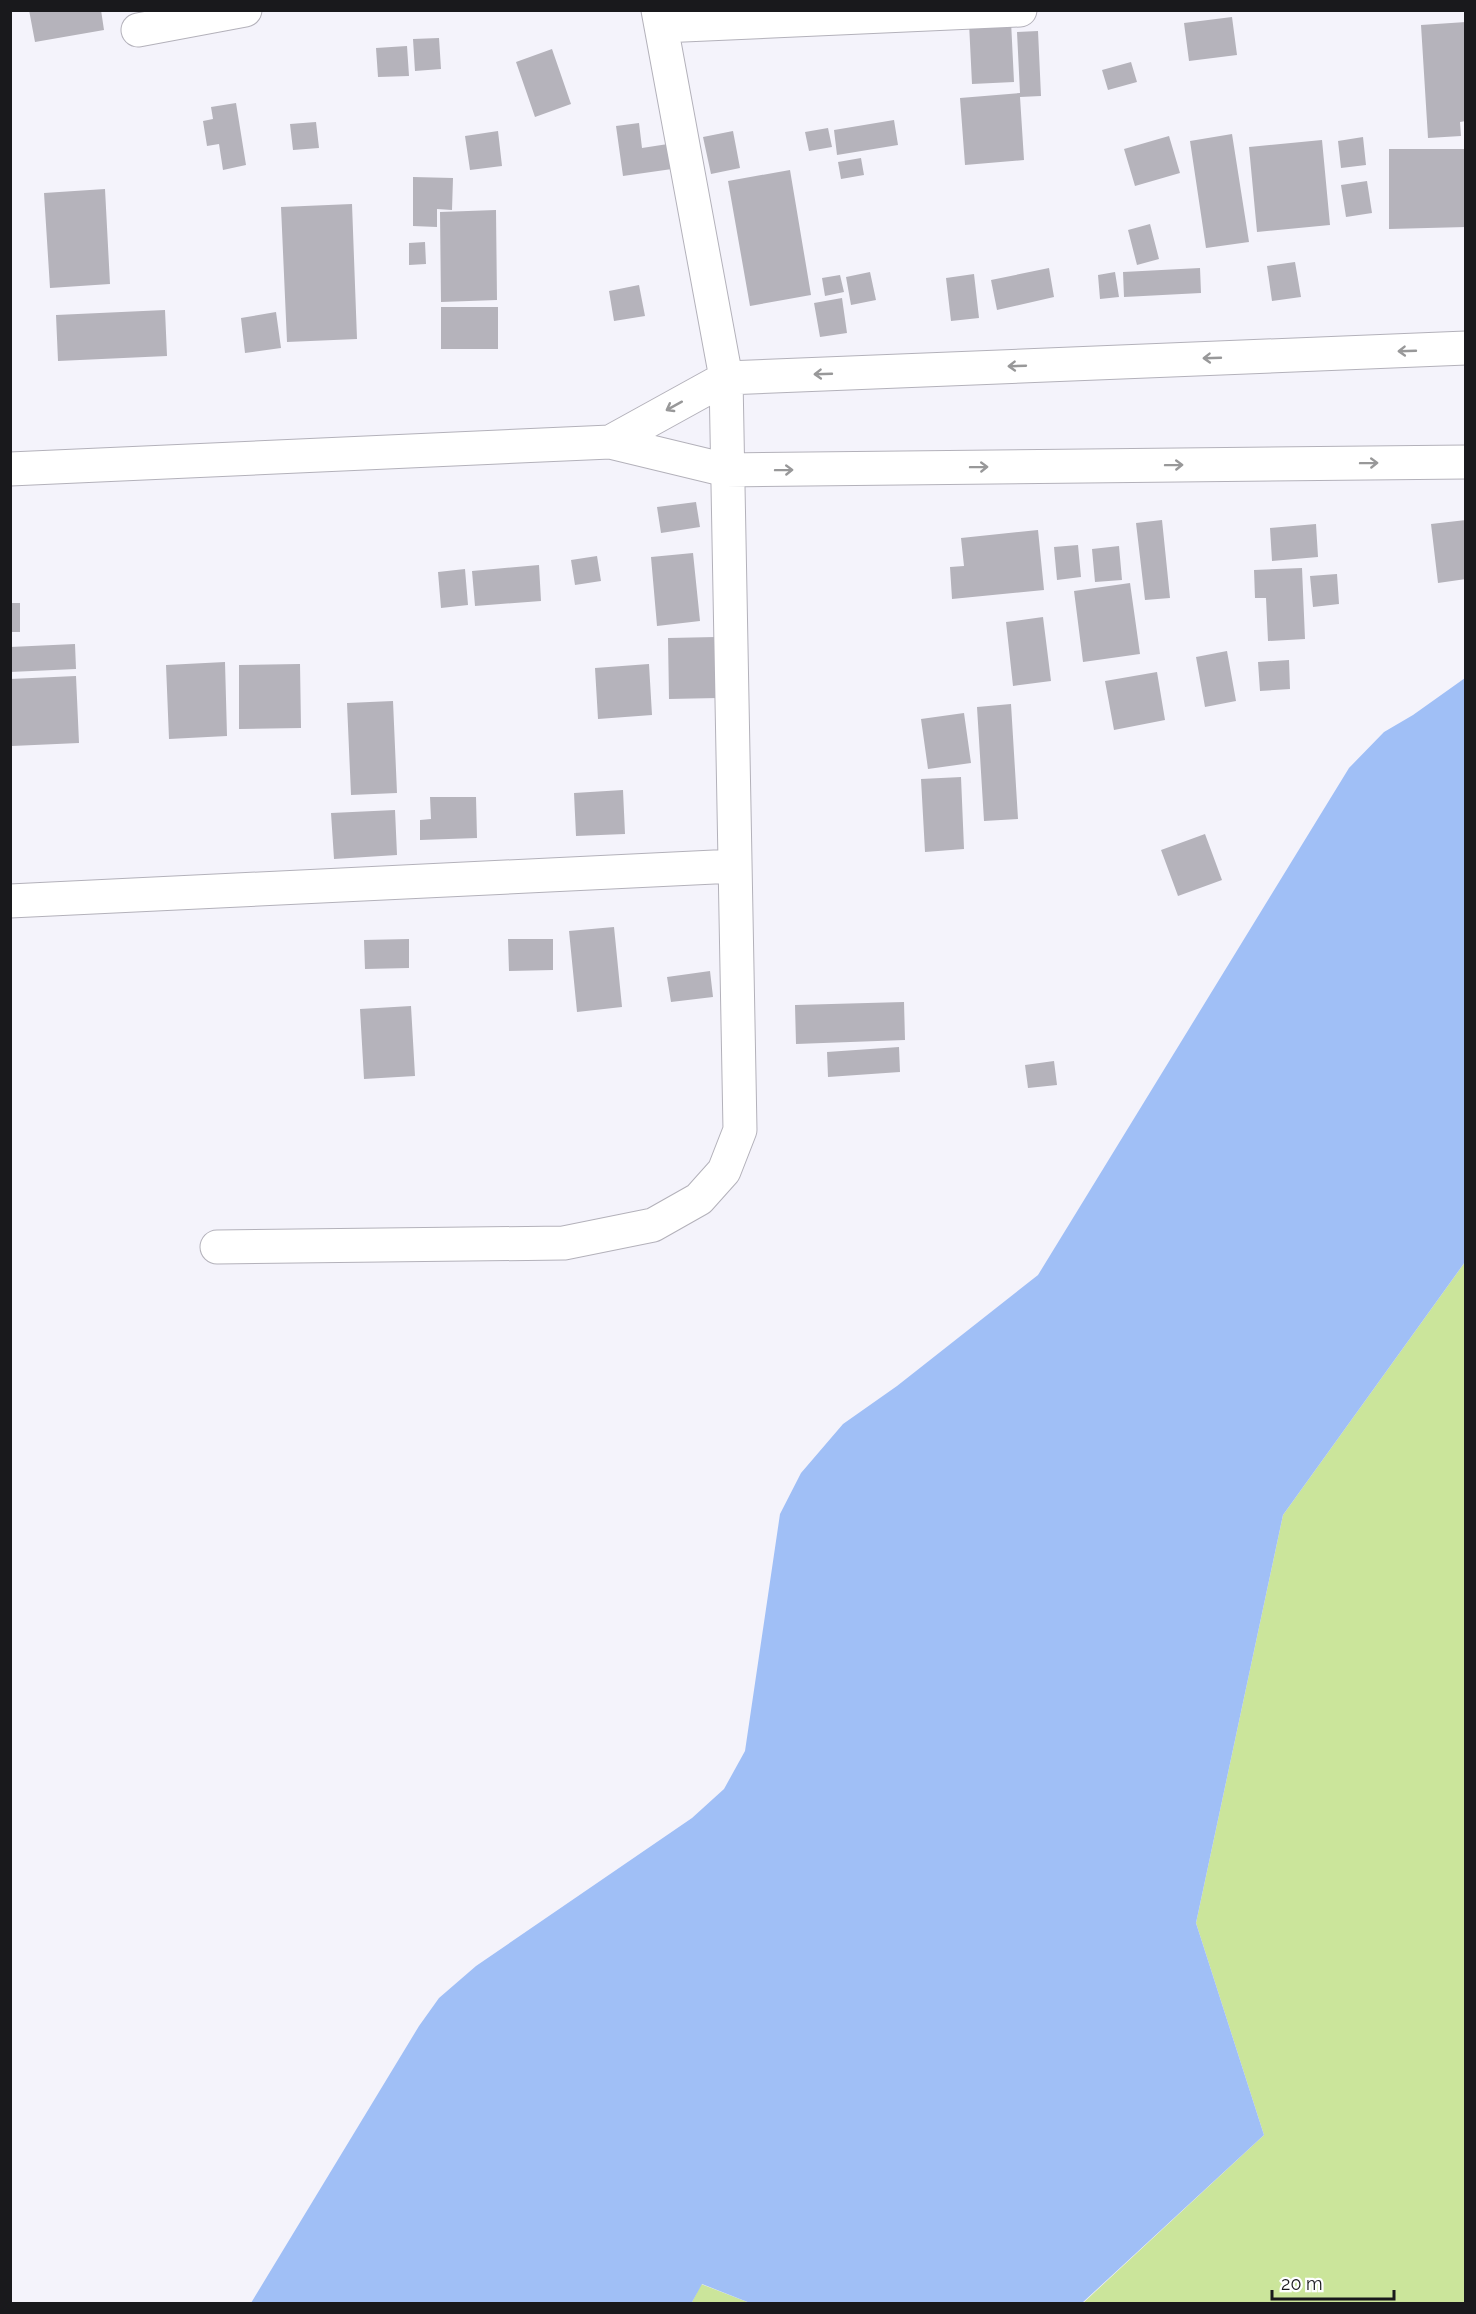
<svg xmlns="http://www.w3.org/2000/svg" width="1476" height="2314" viewBox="0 0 1476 2314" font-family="Raleway,sans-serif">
<rect width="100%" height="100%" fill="#f4f3fb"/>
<path fill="#cbe59b" d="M1465,1262V2303L1082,2304L1264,2135L1196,1923L1283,1515Z
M701,2284L750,2303L691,2304Z"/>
<path fill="#a0bff6" d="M1465,678V1262L1283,1515L1196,1923L1264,2135L1082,2303H750L702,2284L691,2304L251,2303L419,2026L439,1998L476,1966L692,1818L724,1789L745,1751L780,1514L801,1473L843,1424L897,1386L1038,1275L1349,768L1384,732L1413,715Z"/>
<path fill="#b5b3bb" d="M29,10H101L104,30L35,42Z
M1232,17L1237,55L1189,61L1184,23Z
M1011,21L1014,82L972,84L969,23Z
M1466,22V121L1460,122L1461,136L1428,138L1421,25Z
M1038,31L1041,96L1020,97L1024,160L965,165L960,98L1020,93L1017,32Z
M439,38L441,69L415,71L413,39Z
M407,46L409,76L378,77L376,48Z
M552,49L571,104L535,117L516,62Z
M1131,62L1137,82L1108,90L1102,70Z
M236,103L246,165L223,170L219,144L207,146L203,121L213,119L211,107Z
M894,120L898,145L837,155L834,130Z
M316,122L319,148L293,150L290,124Z
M639,123L642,148L668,144L672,169L623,176L616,126Z
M828,128L832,147L809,151L805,132Z
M498,131L502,166L470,170L465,136Z
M733,131L740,168L711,174L703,137Z
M1232,134L1249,242L1206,248L1190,141Z
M1169,136L1180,173L1135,186L1124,149Z
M1363,137L1366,165L1341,168L1338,141Z
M1322,140L1330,225L1257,232L1249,147Z
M1389,149H1466V227L1389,229Z
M861,158L864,175L841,179L838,162Z
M790,170L811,295L750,306L728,181Z
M413,177L453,178L452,210L437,209V227L413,226Z
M1367,181L1372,213L1346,217L1341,185Z
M105,189L110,284L50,288L44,193Z
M352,204L357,339L287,342L281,207Z
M496,210L497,300L441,302L440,212Z
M1150,224L1159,259L1137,265L1128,230Z
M425,242L426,264L409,265V243Z
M1295,262L1301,297L1272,301L1267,266Z
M1049,268L1054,297L997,310L991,280Z
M1200,268L1201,293L1124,297L1123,272Z
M870,272L876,300L851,305L846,277Z
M1115,272L1119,297L1100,299L1098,275Z
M974,274L979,318L951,321L946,278Z
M840,275L844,292L825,296L822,278Z
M639,285L645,316L614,321L609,291Z
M842,298L847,333L820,337L814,303Z
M441,307H498V349H441Z
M165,310L167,356L58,361L56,315Z
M276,312L281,348L245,353L241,318Z
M696,502L700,527L661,533L657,507Z
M1162,520L1170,598L1145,600L1136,523Z
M1466,520V579L1438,583L1431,524Z
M1316,524L1318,557L1272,561L1270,528Z
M1038,530L1044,590L952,599L950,567L964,566L961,538Z
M1078,545L1081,577L1057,580L1054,547Z
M1119,546L1122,580L1095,582L1092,549Z
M693,553L700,621L657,626L651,557Z
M597,556L601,581L575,585L571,560Z
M539,565L541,601L475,606L472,571Z
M1302,568L1305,639L1268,641L1266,598H1255L1254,570Z
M465,569L468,605L441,608L438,572Z
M1337,574L1339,604L1313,607L1310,576Z
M1130,583L1140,654L1083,662L1074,591Z
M10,603H20V632H10Z
M1043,617L1051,681L1013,686L1006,622Z
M716,637L718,698L669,699L668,638Z
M75,644L76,669L10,672V647Z
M1227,651L1236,701L1205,707L1196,657Z
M1289,660L1290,689L1260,691L1258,662Z
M225,662L227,736L169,739L166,665Z
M300,664L301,728L239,729V665Z
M649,664L652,715L598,719L595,668Z
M1157,672L1165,720L1114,730L1105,681Z
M76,676L79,743L12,746L10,679Z
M393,701L397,793L351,795L347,703Z
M1011,704L1018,819L984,821L977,707Z
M964,713L971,763L928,769L921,719Z
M961,777L964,849L925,852L921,779Z
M623,790L625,834L576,836L574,793Z
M430,797H476L477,838L420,840V820L431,819Z
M395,810L397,855L334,859L331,813Z
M1205,834L1222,880L1178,896L1161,850Z
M614,927L622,1007L577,1012L569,931Z
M409,939V968L365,969L364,940Z
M508,939H553V970L509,971Z
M710,971L713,997L671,1002L667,977Z
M904,1002L905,1040L796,1044L795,1005Z
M411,1006L415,1076L364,1079L360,1009Z
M899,1047L900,1072L828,1077L827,1052Z
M1054,1061L1057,1085L1028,1088L1025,1065Z"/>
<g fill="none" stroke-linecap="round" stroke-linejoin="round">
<g stroke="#b3b1ba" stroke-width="35">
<path id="minor" d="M661,26L1020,10
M138,30L245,10
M610,442L726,378L1466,348
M10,469L610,442L726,470L1466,462
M10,901L735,866
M217,1247L564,1243L653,1225L699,1199L724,1171L740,1130L726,378L658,10"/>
</g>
<use href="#minor" stroke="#fff" stroke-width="33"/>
</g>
<defs><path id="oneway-shaft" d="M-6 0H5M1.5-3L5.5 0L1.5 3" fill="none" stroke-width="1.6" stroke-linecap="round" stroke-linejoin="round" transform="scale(1.5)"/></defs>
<g stroke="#989899">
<use href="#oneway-shaft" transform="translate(1407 351) rotate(178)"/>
<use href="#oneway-shaft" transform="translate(1212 358) rotate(178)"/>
<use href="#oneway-shaft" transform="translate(1017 366) rotate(178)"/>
<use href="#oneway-shaft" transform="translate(823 374) rotate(178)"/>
<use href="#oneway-shaft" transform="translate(674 406) rotate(151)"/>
<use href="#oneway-shaft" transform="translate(1369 463) rotate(-1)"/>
<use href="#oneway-shaft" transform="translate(1174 465) rotate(-1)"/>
<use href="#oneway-shaft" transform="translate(979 467) rotate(-1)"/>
<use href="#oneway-shaft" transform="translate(784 470) rotate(-1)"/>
</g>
<rect width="1476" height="2314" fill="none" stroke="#19191c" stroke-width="24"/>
<path d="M1272 2290v9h122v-9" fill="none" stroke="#19191c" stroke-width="3"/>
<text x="1281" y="2290" font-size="18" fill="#19191c" stroke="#ffffff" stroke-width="4.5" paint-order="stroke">20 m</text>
</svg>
